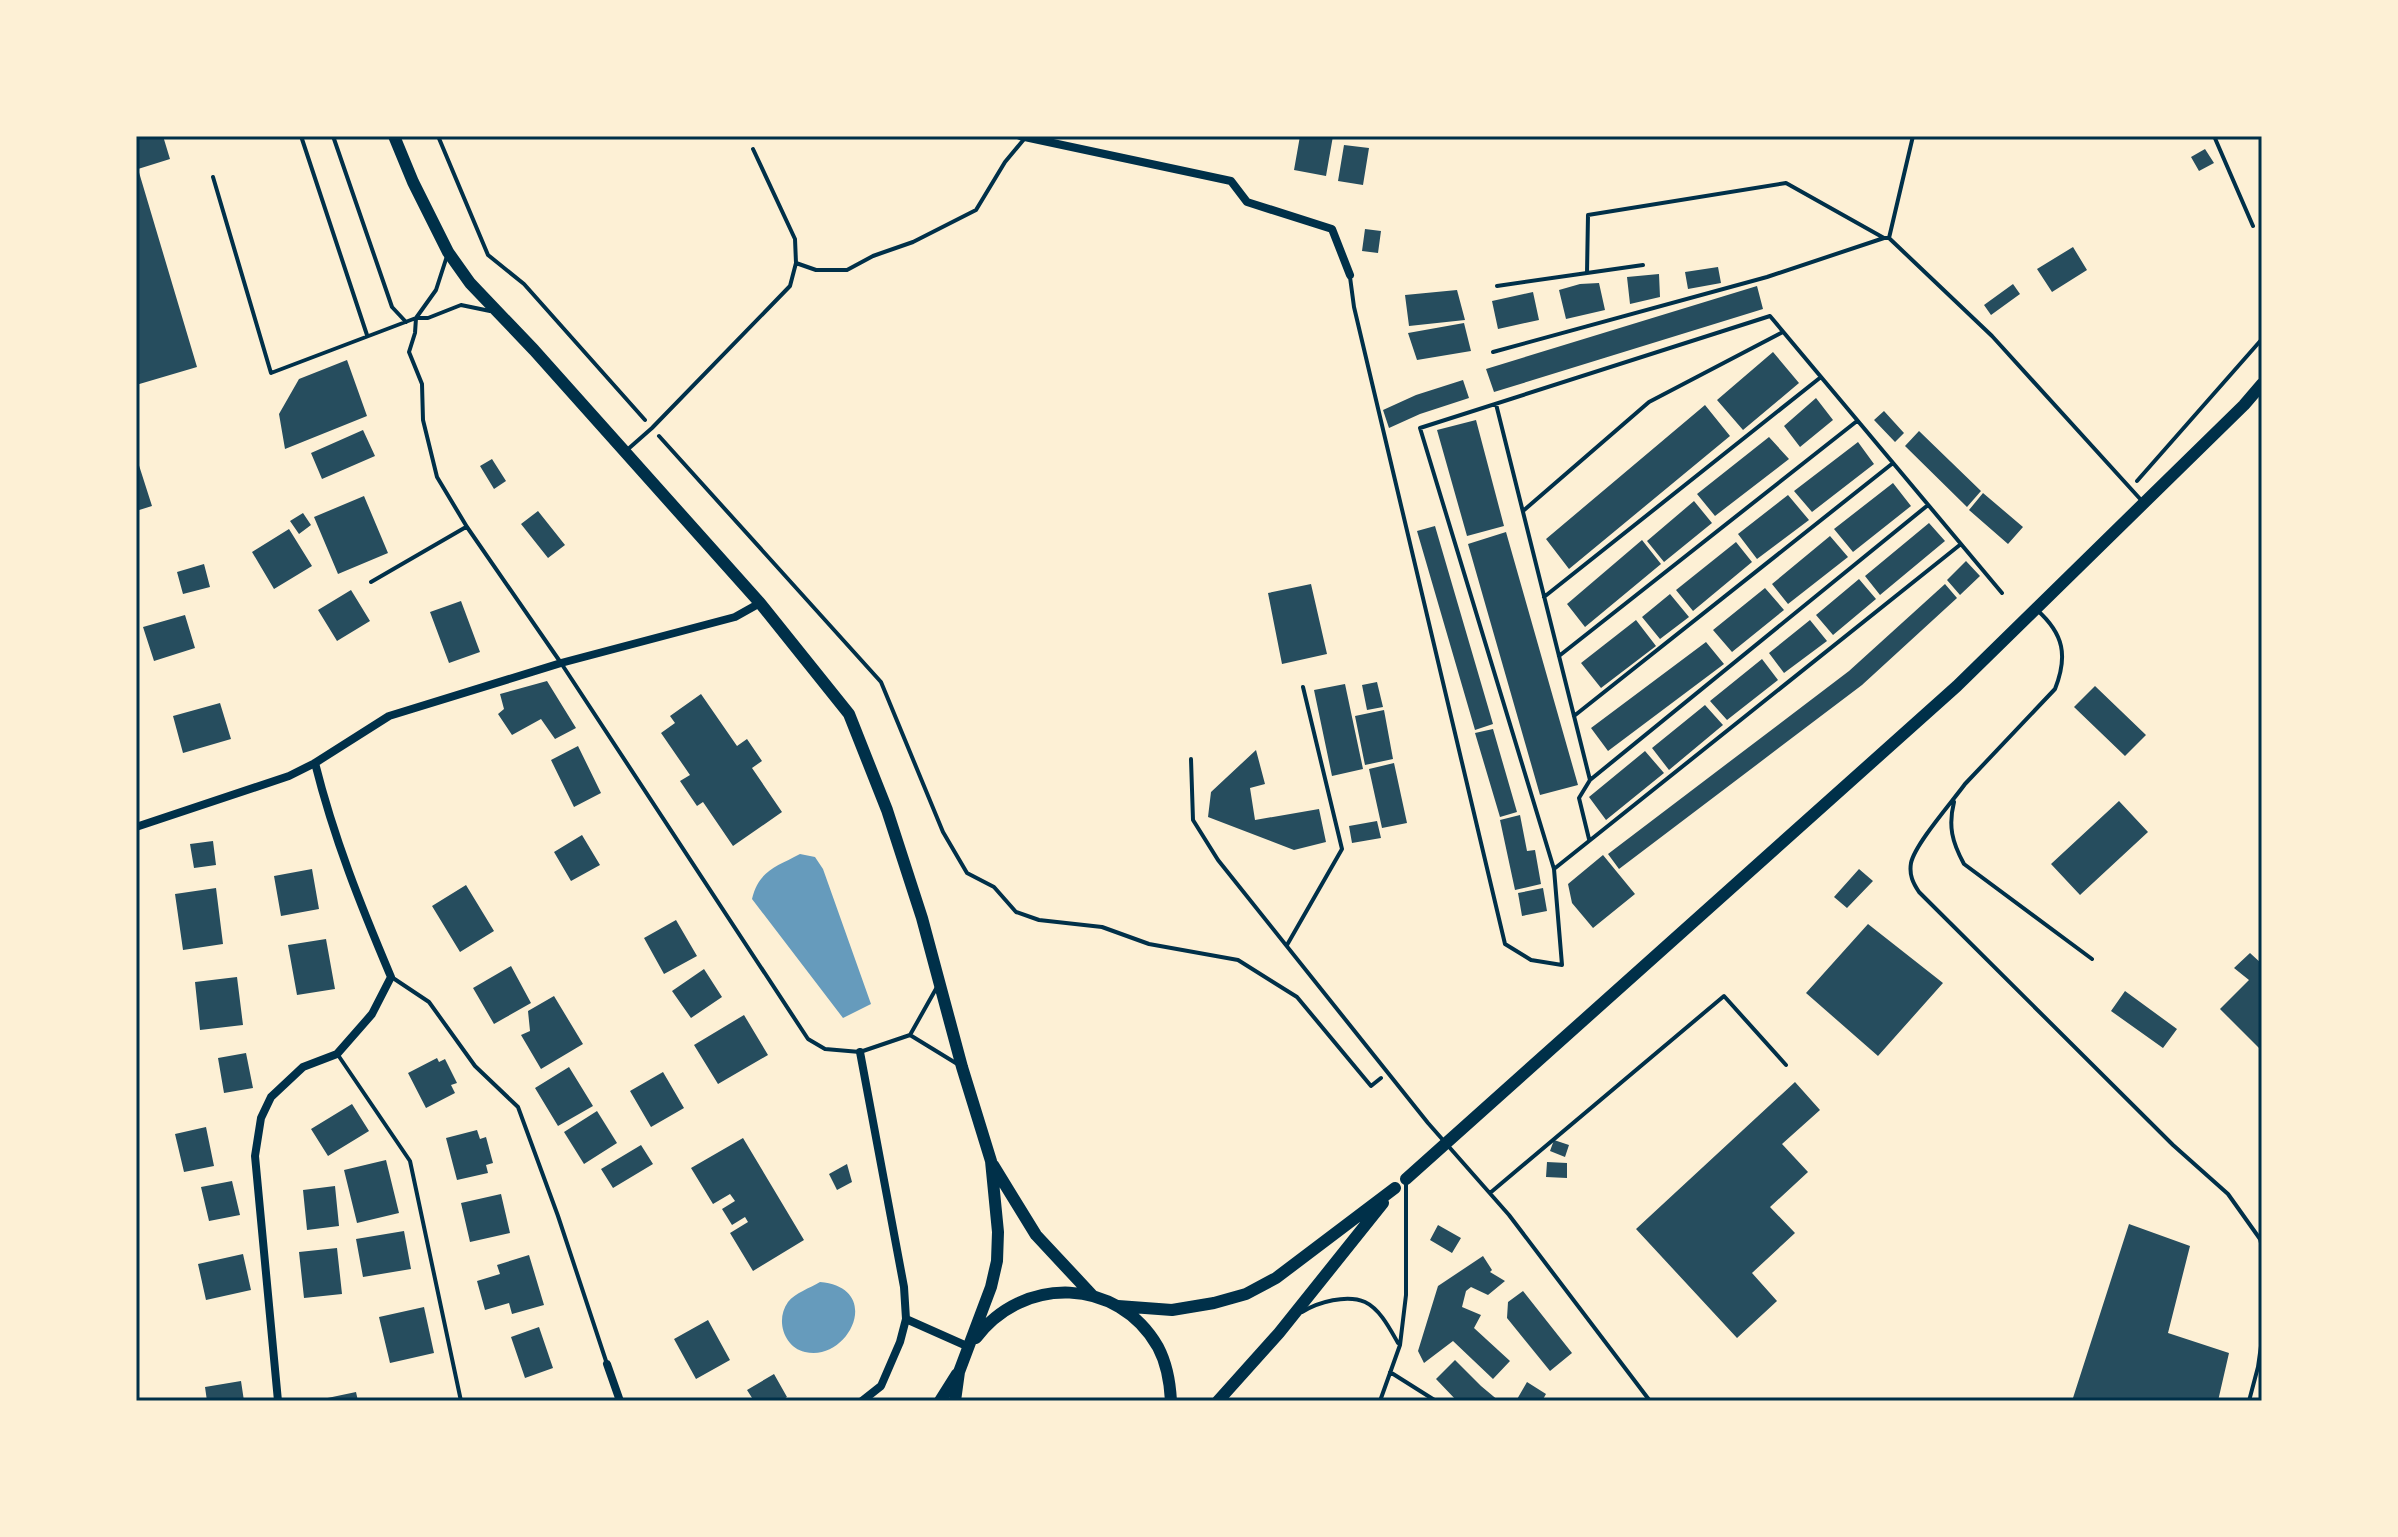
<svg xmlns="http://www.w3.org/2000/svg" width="2398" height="1537" viewBox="0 0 2398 1537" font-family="'DM Sans',sans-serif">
<rect width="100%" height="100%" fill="#fdf0d5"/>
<path fill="#669bbc" d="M800,854L815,857L823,869L871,1004L843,1018L752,899C759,870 776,867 800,854Z
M820,1282C885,1288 848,1363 805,1352C784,1347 775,1320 788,1302C795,1293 810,1288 820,1282Z"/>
<path fill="#264d5e" d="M136,136H163L170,159L138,169L197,367L136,385Z
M1300,136H1333L1326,176L1294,170Z
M1344,145L1369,148L1363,185L1338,181Z
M2205,149L2214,163L2199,171L2191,157Z
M1365,229L1381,231L1378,253L1362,251Z
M2073,247L2087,270L2052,292L2037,269Z
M1718,267L1721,283L1688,289L1685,272Z
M1659,274L1660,297L1630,304L1627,277Z
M1599,283L1605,310L1566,319L1559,290L1580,284Z
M2013,284L2020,294L1991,315L1984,305Z
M1757,286L1763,309L1494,392L1486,369Z
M1457,290L1465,320L1409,326L1405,295Z
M1533,292L1539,320L1498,329L1492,301Z
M1464,323L1471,351L1417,360L1408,333Z
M1773,352L1799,383L1743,430L1717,400Z
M347,360L367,416L285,449L279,414L299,379Z
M1463,380L1469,398L1420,414L1389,428L1383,410L1416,395Z
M1816,398L1833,420L1800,447L1784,426Z
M1705,405L1730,436L1569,569L1546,539Z
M1884,411L1904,433L1895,442L1874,420Z
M1476,420L1504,526L1467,536L1437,430Z
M363,430L375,456L322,479L311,453Z
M1919,431L1981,491L1967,507L1905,446Z
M1769,437L1789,459L1715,516L1697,494Z
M1858,442L1874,464L1812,512L1794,491Z
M136,456L152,506L136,511Z
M492,459L506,481L494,489L480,466Z
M1893,483L1911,506L1853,552L1834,529Z
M1983,493L2023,527L2008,544L1969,510Z
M1788,495L1809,520L1757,559L1738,534Z
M364,496L388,553L338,574L314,517Z
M1694,501L1712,523L1664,562L1647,541Z
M538,511L565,545L548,558L521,524Z
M303,513L311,525L299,534L290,521Z
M1929,523L1945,541L1880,595L1865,576Z
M1435,526L1493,724L1475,730L1417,531Z
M289,529L312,566L274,589L252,552Z
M1506,532L1578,785L1540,795L1468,544Z
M1830,536L1848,557L1788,604L1772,584Z
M1642,540L1661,564L1585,627L1567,604Z
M1736,542L1752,562L1693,611L1676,590Z
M1966,561L1980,576L1960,595L1947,580Z
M204,564L210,587L183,594L177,572Z
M1859,579L1876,599L1833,635L1816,615Z
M1311,584L1327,654L1282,664L1268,593Z
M1945,584L1957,598L1862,685L1619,869L1608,854L1849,671Z
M1765,588L1784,610L1732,652L1713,630Z
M351,590L370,621L337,641L318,610Z
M1670,594L1689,617L1660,639L1642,617Z
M461,601L480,652L449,663L430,612Z
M185,615L195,648L154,661L143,627Z
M1636,620L1656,646L1601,688L1581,663Z
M1810,620L1827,641L1784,673L1769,653Z
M1706,642L1724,664L1608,751L1591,728Z
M1762,659L1778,680L1727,720L1710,701Z
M547,681L576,728L555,739L541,719L512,735L498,714L504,709L500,694Z
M1377,682L1383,707L1367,710L1362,685Z
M1345,684L1363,769L1332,776L1314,690Z
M2095,686L2146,735L2125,756L2074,707Z
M701,694L737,746L747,739L762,761L752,768L782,812L733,846L703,802L697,806L680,781L690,775L661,733L675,723L670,716Z
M220,703L231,739L183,753L173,716Z
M1705,705L1723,725L1669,770L1652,748Z
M1384,710L1393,759L1365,765L1355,716Z
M1493,729L1517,812L1500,817L1475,733Z
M578,746L601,793L574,807L551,760Z
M1256,750L1265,784L1250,788L1255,820L1319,809L1326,842L1294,850L1208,817L1211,792Z
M1645,751L1664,773L1606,820L1589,797Z
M1394,763L1407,823L1382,828L1369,769Z
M2119,801L2148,832L2080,895L2051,864Z
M1520,815L1527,851L1535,850L1541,884L1515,890L1500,820Z
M1377,821L1381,838L1352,843L1349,826Z
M582,835L600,865L571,881L554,852Z
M213,841L216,865L194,868L190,844Z
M1603,855L1635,894L1593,928L1572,903L1568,884Z
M312,869L319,909L281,916L274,876Z
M1859,869L1873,881L1847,908L1834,897Z
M466,885L494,931L460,952L432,906Z
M216,888L223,944L183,950L175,894Z
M1543,888L1547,911L1522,916L1518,893Z
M676,920L697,956L664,974L644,938Z
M1868,924L1943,983L1878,1056L1806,993Z
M326,939L335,989L297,995L288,945Z
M2250,953L2262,964V1051L2220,1009L2249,980L2234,968Z
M511,966L531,1003L494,1024L473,988Z
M704,969L722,997L691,1018L672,991Z
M237,977L243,1025L200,1030L195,982Z
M2125,991L2177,1029L2163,1048L2111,1011Z
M554,996L583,1044L541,1069L521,1035L530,1031L528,1011Z
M744,1015L768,1055L718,1084L694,1045Z
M246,1053L253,1088L224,1093L218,1058Z
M437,1058L439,1062L445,1059L457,1083L451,1085L455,1093L426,1108L408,1073Z
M569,1067L593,1106L558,1126L535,1088Z
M663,1072L684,1108L651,1127L630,1091Z
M1795,1082L1820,1110L1782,1144L1808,1172L1770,1207L1795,1233L1752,1273L1777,1301L1737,1338L1636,1229Z
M352,1104L369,1131L328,1156L311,1129Z
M597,1111L617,1143L584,1164L564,1132Z
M206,1127L214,1166L184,1172L175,1134Z
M477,1130L480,1139L486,1137L493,1163L486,1165L488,1173L457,1180L446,1138Z
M743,1138L804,1240L753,1271L730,1233L748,1222L745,1217L732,1225L722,1209L735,1201L730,1194L713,1204L691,1168Z
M1554,1140L1569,1145L1565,1157L1550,1151Z
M641,1145L653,1164L613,1188L601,1169Z
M386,1160L399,1213L357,1223L344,1170Z
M1547,1162L1567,1163V1178L1546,1177Z
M847,1164L852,1182L837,1190L829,1174Z
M232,1181L240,1215L209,1221L201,1187Z
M335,1186L339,1226L307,1230L303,1190Z
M501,1194L510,1233L470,1242L461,1203Z
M2129,1224L2190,1246L2168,1333L2229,1353L2218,1401H2072Z
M1438,1225L1461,1238L1452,1253L1430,1240Z
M404,1231L411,1269L363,1277L356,1239Z
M337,1248L342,1294L304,1298L299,1252Z
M243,1254L251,1290L206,1300L198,1264Z
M529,1255L544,1305L512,1314L509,1303L485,1310L477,1281L500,1274L497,1265Z
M1483,1256L1492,1270L1490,1272L1505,1281L1488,1295L1471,1287L1466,1291L1462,1307L1481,1315L1474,1328L1510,1361L1493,1379L1453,1341L1424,1363L1418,1351L1438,1286Z
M1523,1291L1572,1353L1550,1371L1507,1318L1508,1302Z
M424,1307L434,1353L390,1363L379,1317Z
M708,1320L730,1360L696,1379L674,1339Z
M539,1327L553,1368L525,1378L511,1337Z
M1455,1360L1481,1386L1499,1401H1457L1436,1379Z
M774,1374L787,1397L781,1401H754L747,1390Z
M241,1381L244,1401H207L205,1387Z
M1527,1382L1546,1394L1542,1401H1516Z
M356,1392L358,1401H318V1400Z"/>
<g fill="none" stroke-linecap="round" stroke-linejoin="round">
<path stroke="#003049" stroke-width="4" d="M438,136L488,255L524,284L645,420
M659,436L881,682L943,832L967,873L994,887L1016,912L1039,920L1102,927L1149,944L1238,960L1297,997L1371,1086L1381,1078
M2137,481L2262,339"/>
<path stroke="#003049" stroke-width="4" d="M301,136L367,335
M333,136L392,307L406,322
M2214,136L2253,226
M213,177L271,373L416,318H428L461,305L490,311
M1889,238L1913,136
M447,256L436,290L416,318L415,333L409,352L422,384L423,420L437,477L467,527L561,663L808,1039L825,1049L860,1052L910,1035L937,987
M796,263L816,270H847L873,256L913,242L976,210L1005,162L1025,138
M1643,265L1587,273L1588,215L1786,183L1884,238
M1350,277L1354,307L1505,944L1531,960L1562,965L1554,869L1420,428L1770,316L2002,593
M1497,286L1587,273
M1493,352L1767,277L1884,238H1889L1992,336L2142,501
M1496,404L1590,780L1579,798L1589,839
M627,450L652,428L790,286L796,263L795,239L753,149
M1523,511L1649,402L1783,332
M371,582L466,527
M1544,597L1821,377
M1559,656L1857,421
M1574,716L1893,463
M1191,759L1193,820L1218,860L1428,1123L1509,1215L1650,1401
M1590,780L1928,505
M1965,784C1952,802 1915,844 1911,863C1909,875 1913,883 1919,892L2173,1145L2228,1194L2260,1239L2262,1247
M1965,784L2055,689C2068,656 2064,634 2037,610
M1954,802C1948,826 1952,842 1964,864L2092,959
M1554,869L1961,544
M1287,945L1342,849L1303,687
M393,978L429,1002L475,1066L518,1107L558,1216L607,1364
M910,1035L959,1065
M338,1055L410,1161L461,1401
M1490,1193L1724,996L1786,1065
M1302,1312C1318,1302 1347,1294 1365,1302C1380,1309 1390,1329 1398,1343
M1390,1372L1436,1401
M1380,1401L1400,1345L1406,1295V1179
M2249,1401L2258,1367L2262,1339"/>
<path stroke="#003049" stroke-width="8" d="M1020,136L1231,181L1247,202L1332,229L1350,275
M136,827L289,776L315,763L389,716L561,663L735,617L760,603
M860,1052L904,1287L906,1319L900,1342L881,1386L862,1401
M906,1319L969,1347
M607,1364L620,1401
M278,1401L255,1156L261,1118L271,1097L303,1067L337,1054L372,1014L391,977C361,906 334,839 315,763"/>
<path stroke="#003049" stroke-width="12" d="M394,136L413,182L448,252L470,283L534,350L760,603L849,714L887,810L922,918L962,1067L991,1161L998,1232L997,1261L991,1287L959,1372L955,1401
M993,1165L1036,1235L1092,1295
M1406,1179L1957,686L2244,405L2262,384
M1118,1306L1172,1310L1214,1303L1246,1294L1276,1278L1395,1188
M976,1338C1023,1275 1118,1277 1158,1347C1167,1364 1170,1382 1171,1401
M940,1401L957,1374
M1218,1401L1279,1333L1383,1203"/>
</g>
<rect width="2398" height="1537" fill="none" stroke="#fdf0d5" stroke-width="276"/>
<rect x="138" y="138" width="2122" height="1261" fill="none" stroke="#003049" stroke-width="3"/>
</svg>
